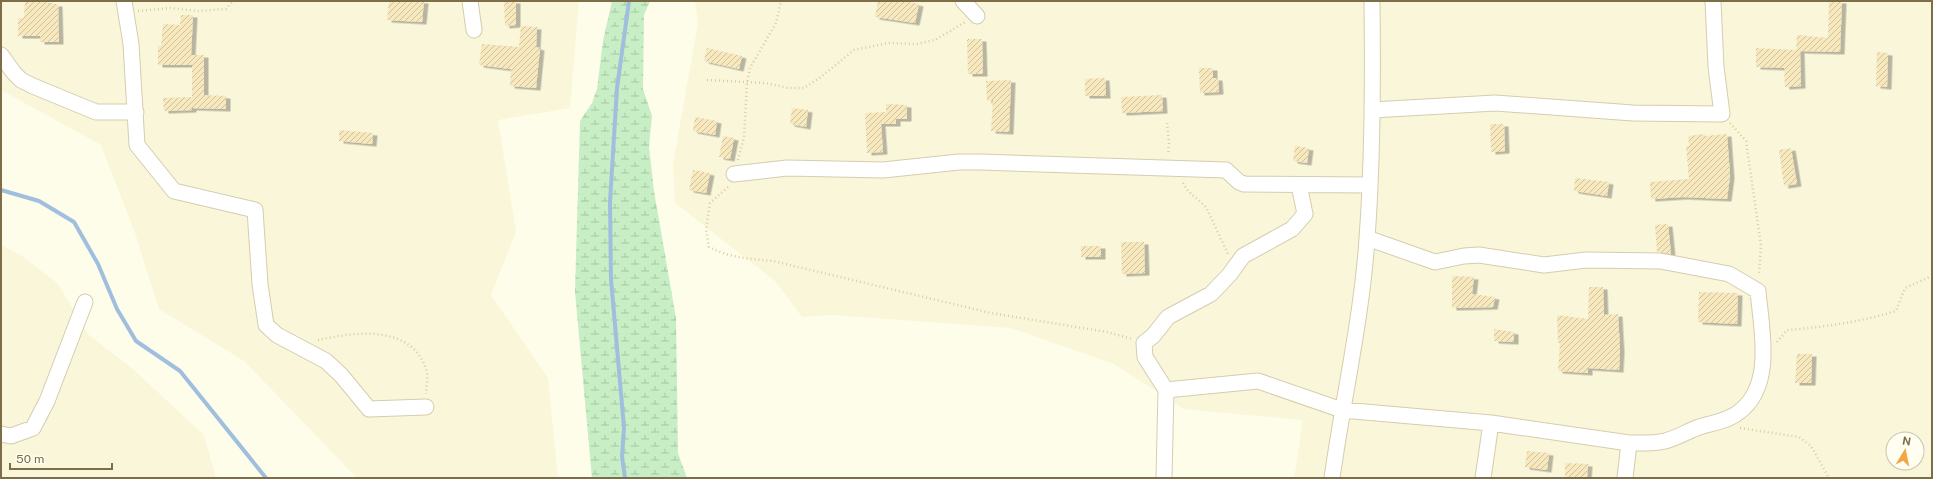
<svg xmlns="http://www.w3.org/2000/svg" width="1933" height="479" viewBox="0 0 1933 479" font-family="'Public Sans',sans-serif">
<defs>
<pattern id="wetland-marsh" width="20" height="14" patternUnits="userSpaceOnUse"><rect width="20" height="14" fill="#c7eec5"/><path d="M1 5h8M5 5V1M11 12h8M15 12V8" fill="none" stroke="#a7c5a2"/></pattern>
<pattern id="building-hatch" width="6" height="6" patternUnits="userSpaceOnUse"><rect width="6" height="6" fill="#f7e8be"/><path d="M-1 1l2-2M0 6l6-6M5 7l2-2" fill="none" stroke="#cdc09c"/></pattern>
<filter id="shadow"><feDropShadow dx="4.5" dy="2.5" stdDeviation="0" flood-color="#0004"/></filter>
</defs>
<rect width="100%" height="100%" fill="#fefde9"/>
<path fill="#f9f6d9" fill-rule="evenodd" d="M1,1H579L570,108L498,120L516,232L491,295L548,378L558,478H357L244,361L159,309L135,233L101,145L1,90Z
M695,1H1932V478H1294L1303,420L1184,409L1114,364L1011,328L833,315L802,317L775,281L675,203L673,164L698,23ZM1893,439H1917V463H1893Z
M1,245L22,256L57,283L89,335L134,370L204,435L216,478H1Z"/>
<path fill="url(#wetland-marsh)" d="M612,1H650L644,15L643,89L652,116L649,147L654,191L676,318L678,453L687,478H592L575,292L580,121L592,103L597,89L603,41Z"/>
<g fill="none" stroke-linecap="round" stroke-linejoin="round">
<path stroke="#a0bfde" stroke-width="4" d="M1,190L39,201L74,222L98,264L117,309L136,341L180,371L266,478
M625,478L622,456L624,428L611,279L610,202L617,88L629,1"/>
</g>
<path fill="url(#building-hatch)" filter="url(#shadow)" d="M25,1H48V4H58L59,42H40V36H18V18H24Z
M389,1H424L422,22L387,20Z
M504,1H516V25L505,26Z
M878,1H904L919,4L915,23L875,17Z
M1829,1H1842L1840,52L1800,51L1801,86L1785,87L1784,68L1756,67V48L1796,50L1797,35L1828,38Z
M181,15H193L191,55H204V95L226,96V109L192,108V110L164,111L163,98L192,97V65H158V46H161L163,24L180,25Z
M521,26L537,27L536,47L540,48L536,88L510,86L511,69L479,65L482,44L519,47Z
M967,39H982L983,74H968Z
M707,48L742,56L739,69L704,61Z
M1877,52L1888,53L1887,87L1876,86Z
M1199,68H1213V78H1218L1219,92L1200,93Z
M1105,78L1106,96H1085V79Z
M1011,80L1009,132L991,131L993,100L987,101L986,81Z
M1162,95L1163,111L1122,113L1121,97Z
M886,104L907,105V119H896V124H881L883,152L867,153L865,113L886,112Z
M792,108L808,110L806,127L790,124Z
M695,117L717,121L715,135L693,131Z
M1490,124H1504L1505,151L1491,152Z
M339,130L373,133L372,144L339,141Z
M1705,134V136L1727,134L1730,176L1727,199L1683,197L1651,199L1650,182L1689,179L1686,146H1689L1688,136Z
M723,136L734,138L730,159L719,157Z
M1295,146L1309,148L1307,163L1293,161Z
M1791,148L1797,184L1784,186L1779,150Z
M693,170L710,173L706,193L689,190Z
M1575,178L1609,182L1607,196L1574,191Z
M1668,224L1671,254L1657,252L1655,225Z
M1121,242H1144L1145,273L1122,274Z
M1081,246H1101V257H1081Z
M1452,276L1474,277L1472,294L1495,297L1493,307L1452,308Z
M1589,287H1603L1604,315L1618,314L1620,350L1619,370L1588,368V373L1558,371L1560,343H1558L1557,315L1588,319Z
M1699,292L1738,293L1737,324L1698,322Z
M1494,329L1514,332V342L1494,341Z
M1797,354H1812L1811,383H1795Z
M1527,451L1549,453L1547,470L1525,467Z
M1565,463L1588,464L1587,478H1565Z"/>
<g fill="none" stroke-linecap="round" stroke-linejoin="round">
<g stroke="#d5cdaf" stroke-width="17">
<path id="minor" d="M124,1L131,44L137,145L174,191L255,210L260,284L266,325L277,335L326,361L341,375L369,409L426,407
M470,1L474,30
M963,1L977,16
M1,55L14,73L21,80L33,86L96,112H136
M1372,110L1495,103L1633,113L1722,114L1716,67L1713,1
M734,174L787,168L883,170L959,162H980L1226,170L1239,182L1244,184L1370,185
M1367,238L1435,262L1464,256L1479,255L1544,265L1586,260L1660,261L1729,274L1758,291C1761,328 1775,385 1739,412C1728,421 1712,423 1699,427C1688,431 1677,438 1665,441C1654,444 1641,443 1629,443L1625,478
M1166,390L1258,381L1342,410L1491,423L1629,443
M1,434L11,436L33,428L47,401L85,302
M1164,478L1166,390L1145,357L1144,343L1153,336L1168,317L1211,294L1230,274L1243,256L1292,229L1305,214L1299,185
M1332,478C1343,399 1362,317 1367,238C1373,159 1373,80 1372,1
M1483,478L1491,423"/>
</g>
<path stroke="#ddcca0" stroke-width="2.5" stroke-dasharray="1 3" stroke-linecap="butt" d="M138,11L170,8L198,11L226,9L233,1
M707,80L765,83L789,88H804L821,77L854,50L888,43L917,44L935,40L965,22
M1167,123L1169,143L1168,154
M1730,123L1746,141L1761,245L1759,275
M738,160L744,137L747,83L750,68L776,23L781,1
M1183,183L1188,191L1206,207L1228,254
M728,187L710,203L706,230L709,247C730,258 751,259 773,261L991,313L1107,332L1132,339
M318,340C354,332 411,324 426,369C429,376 426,387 426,394
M1777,342L1787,330C1824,327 1860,322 1896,311L1905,288L1932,276
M1740,428L1799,437L1811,446L1829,478"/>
<use href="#minor" stroke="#fff" stroke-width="15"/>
</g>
<rect width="1933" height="479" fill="none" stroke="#7d6d49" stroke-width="4"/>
<g transform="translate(1905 451) rotate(10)"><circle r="19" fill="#fffef1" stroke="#cbc4ae"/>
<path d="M0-3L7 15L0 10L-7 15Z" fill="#f3a744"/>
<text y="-6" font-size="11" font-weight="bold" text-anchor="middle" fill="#7d6d49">N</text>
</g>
<path d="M10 463v6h102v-6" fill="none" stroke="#7d6d49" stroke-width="2"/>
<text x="16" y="463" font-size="12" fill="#7d6d49" stroke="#fffef1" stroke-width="3" paint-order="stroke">50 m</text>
</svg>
